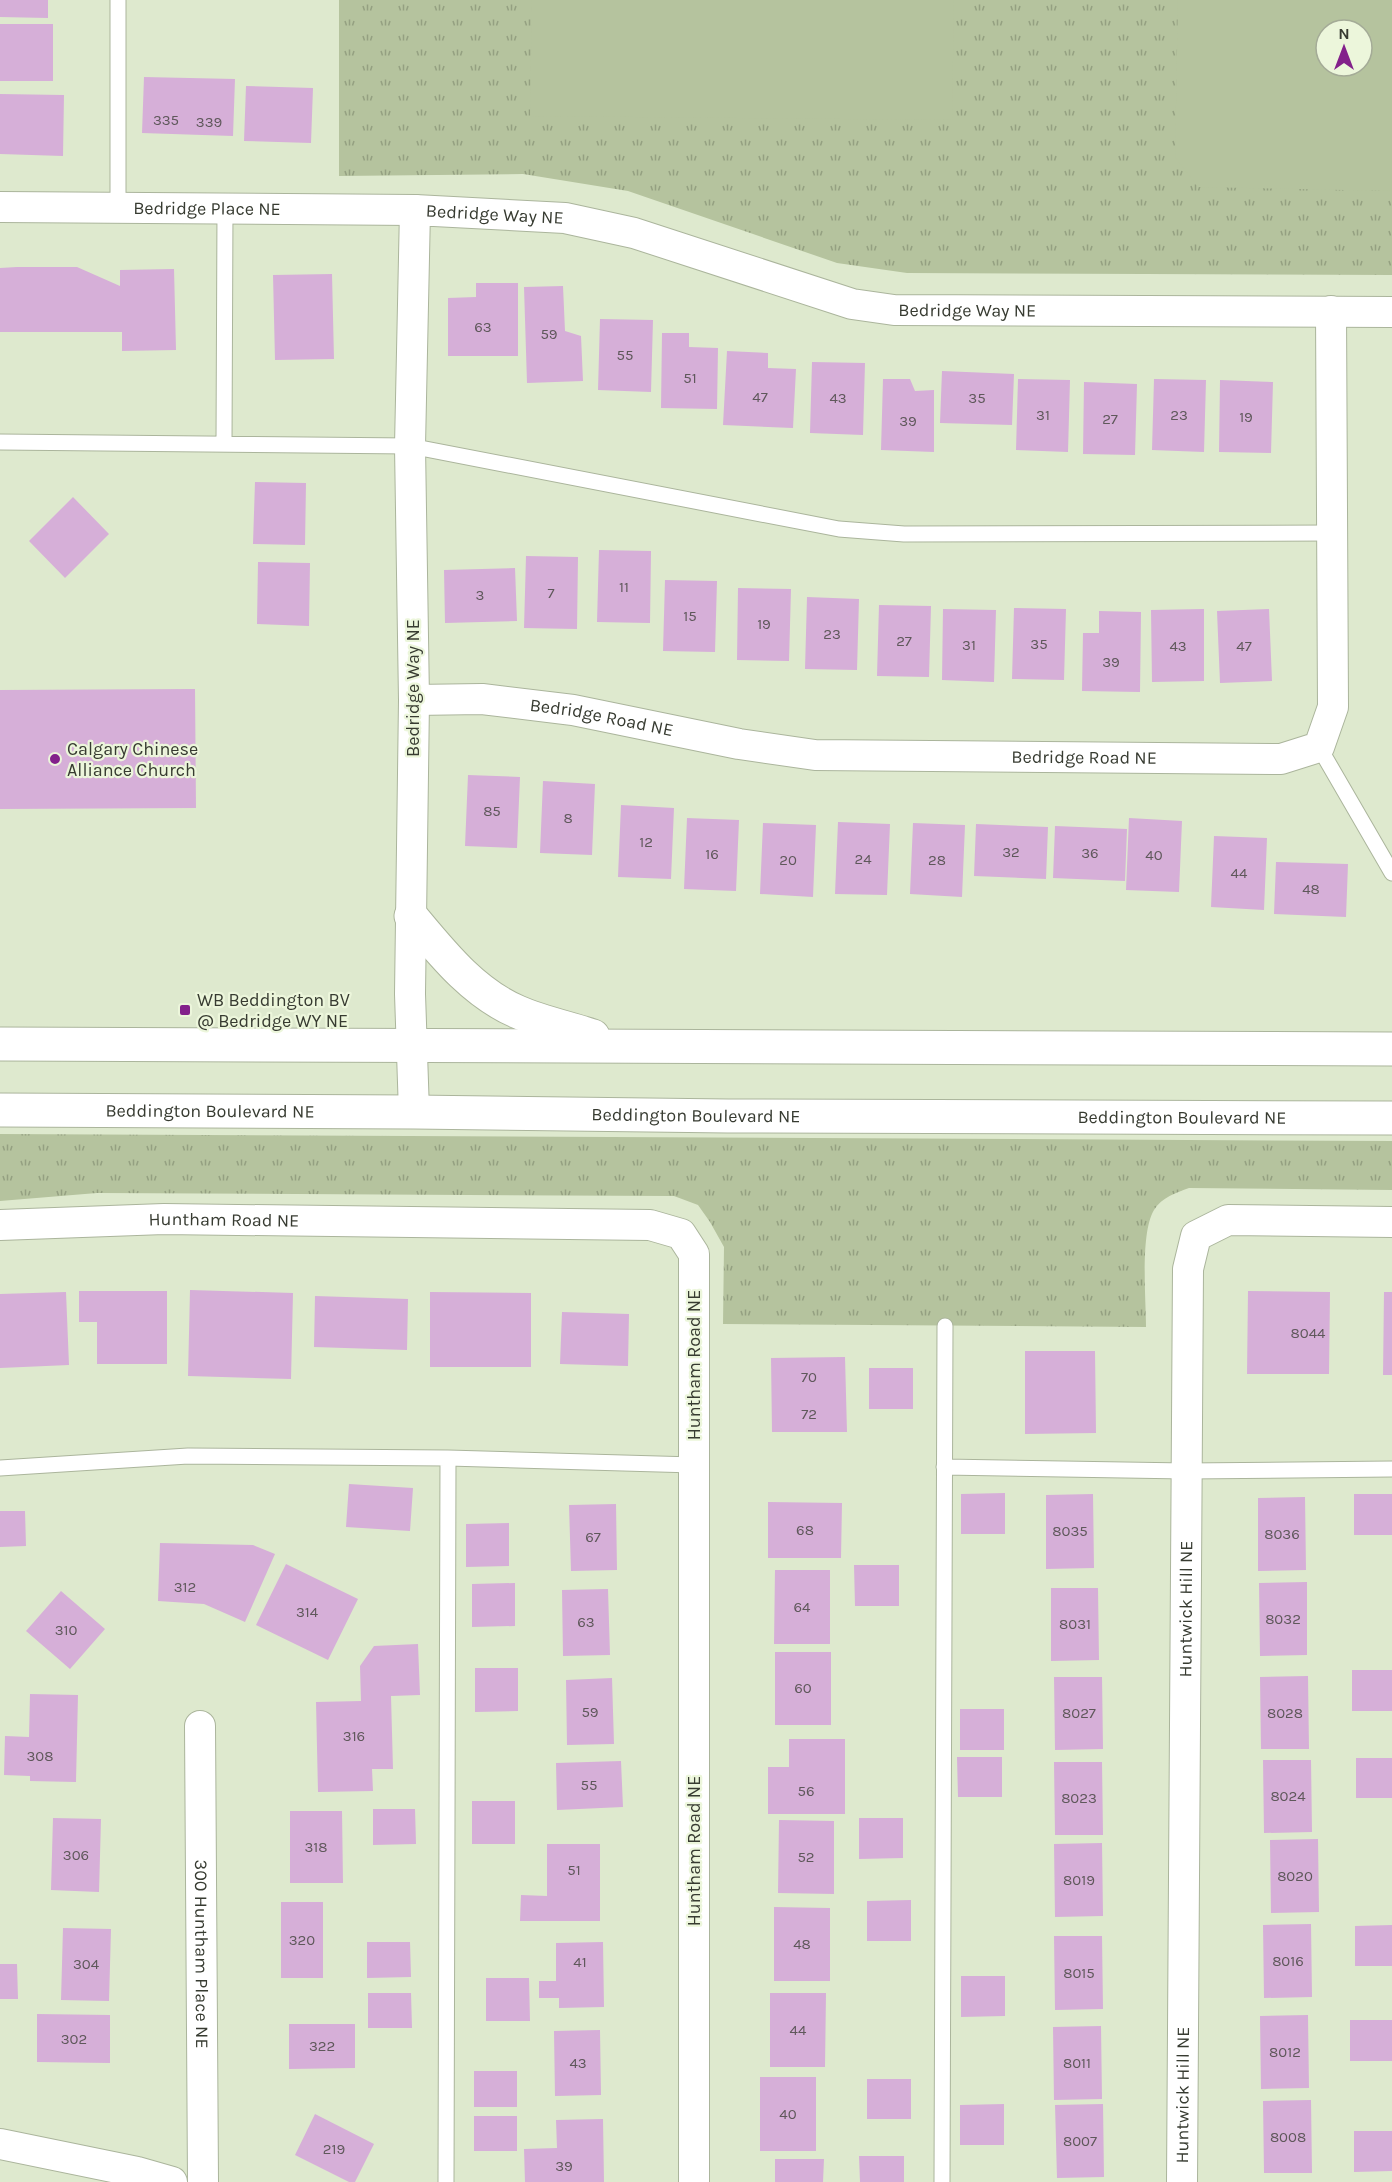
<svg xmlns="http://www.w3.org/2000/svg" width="1392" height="2182" viewBox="0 0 1392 2182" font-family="Karla,sans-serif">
<defs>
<pattern id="park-tufts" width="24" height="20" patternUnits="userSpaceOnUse" patternTransform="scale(1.5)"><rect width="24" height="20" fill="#b5c39e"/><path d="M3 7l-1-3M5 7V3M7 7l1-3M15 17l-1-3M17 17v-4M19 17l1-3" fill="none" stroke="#94a081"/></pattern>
</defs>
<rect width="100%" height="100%" fill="#dee9ce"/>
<path fill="url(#park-tufts)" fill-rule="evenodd" d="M339,0H1392V275L907,273L837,263L628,191L523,174L339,176ZM1326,30H1362V66H1326Z
M0,1134L1392,1141V1190L1189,1188C1176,1193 1162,1197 1154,1210C1140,1233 1146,1299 1146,1327L723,1324L724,1247L710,1222L698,1205L674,1196L97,1193L0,1201Z"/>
<path fill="#b5c39e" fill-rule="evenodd" d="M532,0H954L952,120L530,116Z
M1178,0H1392V191L1198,187L1175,157ZM1326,30H1362V66H1326Z"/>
<path fill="#d6afd8" d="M0,0H48V18L0,17Z
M0,24H53V81H0Z
M144,77L235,79L233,136L142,133Z
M246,86L313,88L311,143L244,141Z
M0,94L64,95L63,156L0,154Z
M17,267H77L120,286V270L174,269L176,350L122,351V332H0V268Z
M332,274L334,359L275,360L273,275Z
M476,283H518V356H448V298L476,297Z
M563,286L565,331L581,336L583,381L527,383L524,287Z
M600,319L653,320L651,392L598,390Z
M662,333H689V347L718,348L717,409L661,408Z
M727,351L768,353V368L796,369L793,428L723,425Z
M812,362L865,363L863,435L810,433Z
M942,371L1014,374L1012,425L940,423Z
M883,379H910L915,391L934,390V452L881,450Z
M1018,379L1070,380L1068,452L1016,450Z
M1154,379L1206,380L1204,452L1152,450Z
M1220,380L1273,382L1271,453L1219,452Z
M1084,382L1137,384L1135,455L1083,454Z
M255,482L306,483L305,545L253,544Z
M73,497L109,534L65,578L29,541Z
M599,550L651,551L650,623L597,622Z
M526,556L578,557L577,629L524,628Z
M258,562L310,563L309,626L257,624Z
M515,568L517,621L445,623L444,570Z
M665,580L717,581L715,652L663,651Z
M738,588L791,589L789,661L737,660Z
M807,597L859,599L857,670L805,669Z
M879,605L931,606L929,677L877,676Z
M1014,608L1066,609L1064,680L1012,679Z
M943,609L996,610L994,682L942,680Z
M1204,609V681L1152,682L1151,610Z
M1269,609L1272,681L1220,683L1217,611Z
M1099,611L1141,612L1140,692L1082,691L1083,633H1099Z
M195,689L196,808L0,809V690Z
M468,775L520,777L517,848L465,846Z
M543,781L595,784L592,855L540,853Z
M621,805L674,808L671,879L618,877Z
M687,818L739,820L736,891L684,889Z
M1129,818L1182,821L1179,892L1126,890Z
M838,822L890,824L887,895L835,894Z
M763,823L816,825L813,897L760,894Z
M913,823L965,825L962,897L910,894Z
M976,824L1048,827L1046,879L974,876Z
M1055,826L1127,829L1125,881L1053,878Z
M1214,836L1267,838L1264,910L1211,907Z
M1276,862L1348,864L1346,917L1274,914Z
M190,1290L293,1293L291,1379L188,1376Z
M79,1291H167V1364H97V1322H79Z
M1248,1291L1330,1292L1329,1374H1247Z
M66,1292L69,1365L0,1368V1294Z
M430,1292L531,1293V1367H430Z
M1384,1292H1392V1375H1383Z
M315,1296L408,1299L407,1350L314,1347Z
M562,1312L629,1314L628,1366L560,1364Z
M1025,1351H1095L1096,1433L1025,1434Z
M845,1357L847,1432H772L771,1358Z
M869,1368H913V1409H869Z
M349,1484L413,1488L410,1531L346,1527Z
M1005,1493V1534H961V1494Z
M1093,1494L1094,1568L1046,1569V1495Z
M1354,1494H1392V1535H1354Z
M1305,1497L1306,1570L1258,1571V1498Z
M768,1502L842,1503L841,1558H768Z
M616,1504L617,1570L571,1571L569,1505Z
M0,1511H25L26,1546L0,1547Z
M509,1523V1566L466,1567V1524Z
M160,1543L253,1545L275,1554L245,1622L204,1604L158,1601Z
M286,1564L358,1599L328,1660L256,1625Z
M854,1565H899V1606H855Z
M775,1570H830V1644H774Z
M1307,1582V1655L1260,1656L1259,1583Z
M515,1583V1626L472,1627V1584Z
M1051,1588H1098L1099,1660L1051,1661Z
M608,1589L610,1655L563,1656L562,1590Z
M61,1591L105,1629L70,1669L26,1631Z
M418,1644L420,1695L391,1696L393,1769H372L373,1791L318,1792L316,1702L361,1701L360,1666L374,1646Z
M775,1652H831V1725H775Z
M475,1668H518V1711L475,1712Z
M1352,1670H1392V1711H1352Z
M1308,1676L1309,1749H1261L1260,1677Z
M1054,1677H1102L1103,1749L1055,1750Z
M612,1678L614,1744L567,1745L566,1680Z
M30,1694L78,1695L76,1782L30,1781V1776L4,1775L5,1736L29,1737Z
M960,1709H1004V1750H960Z
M789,1739H845V1814H768V1767H789Z
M957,1757H1002V1797H958Z
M1356,1758H1392V1798H1356Z
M1263,1760H1311L1312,1832L1264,1833Z
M621,1761L623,1807L557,1810L556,1763Z
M1054,1762H1102L1103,1835H1055Z
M472,1801H515V1844H472Z
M373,1809H415L416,1844L373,1845Z
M290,1811H342L343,1883H290Z
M53,1818L101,1819L99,1892L51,1890Z
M859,1818H903V1858L859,1859Z
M779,1820L834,1821V1894L778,1893Z
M1318,1839L1319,1912L1271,1913L1270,1840Z
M1102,1843L1103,1916L1055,1917L1054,1844Z
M547,1844H600V1921H520L521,1895L547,1896Z
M911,1900V1941H867V1901Z
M281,1902H323V1978H281Z
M774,1907L830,1908V1981H774Z
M1311,1924L1312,1997L1264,1998L1263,1925Z
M1392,1925V1966H1355V1926Z
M63,1928L111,1929L109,2001L61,2000Z
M1054,1936H1102L1103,2009L1055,2010Z
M367,1942H410L411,1977L367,1978Z
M603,1942L604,2007L559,2008V1998H539V1981H556V1943Z
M0,1964H17L18,1999H0Z
M961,1976H1005V2016L961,2017Z
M486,1978H529L530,2021H486Z
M368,1993H411L412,2028H368Z
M770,1993H826L825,2067H770Z
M37,2014L110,2015V2063L37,2062Z
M1308,2015L1309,2088L1261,2089L1260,2016Z
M1350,2020H1392V2061H1350Z
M289,2024H355V2068L289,2069Z
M1101,2026L1102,2099L1054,2100L1053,2027Z
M600,2030L601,2095L555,2096L554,2031Z
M474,2071H517V2107H474Z
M760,2077H816V2151H760Z
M867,2079H911V2119H867Z
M1311,2100L1312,2173H1264L1263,2101Z
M1004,2104V2145H960V2105Z
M1103,2104L1104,2177L1057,2178L1055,2105Z
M315,2114L374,2144L355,2182H349L295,2155Z
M474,2116H517V2151H474Z
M603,2119L604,2182H525L524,2149L557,2148L556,2120Z
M1354,2131H1392V2171L1354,2172Z
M859,2156H904V2182H860Z
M775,2159H824L823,2182H775Z"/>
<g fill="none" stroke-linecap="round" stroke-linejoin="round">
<g stroke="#abb59c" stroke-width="17">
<path id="service" d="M118,207V0
M0,442L410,446L839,529L904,534L1332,533
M224,444L225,209
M1319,747L1392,873
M944,1467L1186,1471L1392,1469
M0,1468L188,1456L448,1458L694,1465
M446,2182L448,1458
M942,2182L945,1326"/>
</g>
<g stroke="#abb59c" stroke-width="32">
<g id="minor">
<path id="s1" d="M0,207L415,210"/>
<path id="s2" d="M414,700L482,699L573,710L739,744L815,755L1281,759L1319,747L1333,707L1331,311"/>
<path id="s3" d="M414,1112L410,994L414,700L410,446L415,210L565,218L634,233L852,304L894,310L1392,312"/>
<path id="s4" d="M0,1225L164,1219L650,1225L681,1234L694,1254V2182"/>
<path id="s5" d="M200,1726L203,2182"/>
<path d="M0,2144L137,2172L172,2182"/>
<path id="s6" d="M1182,2182L1188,1269L1196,1236L1228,1220L1392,1222"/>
</g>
</g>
<g stroke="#abb59c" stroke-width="35">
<g id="secondary">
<path d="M411,916C441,952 473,993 518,1012C541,1022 569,1028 593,1036"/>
<path d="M0,1044L1392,1049"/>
<path id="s7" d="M0,1110L414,1112L728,1116L1392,1118"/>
</g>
</g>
<use href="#service" stroke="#fff" stroke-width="15"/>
<use href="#minor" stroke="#fff" stroke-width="30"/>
<use href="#secondary" stroke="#fff" stroke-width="33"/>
</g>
<g fill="#83218b" stroke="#ecf6db" stroke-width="2">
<circle cx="55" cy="759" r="6"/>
<rect x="179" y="1004" width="12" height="12" rx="3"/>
</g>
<g text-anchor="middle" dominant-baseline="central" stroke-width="4.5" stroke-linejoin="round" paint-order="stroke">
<g font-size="15" fill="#5f585b">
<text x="166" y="120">335</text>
<text x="209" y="122">339</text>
<text x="483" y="327">63</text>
<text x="549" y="334">59</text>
<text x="625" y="355">55</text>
<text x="690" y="378">51</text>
<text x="760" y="397">47</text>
<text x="838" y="398">43</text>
<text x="977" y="398">35</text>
<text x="1043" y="415">31</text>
<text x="1179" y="415">23</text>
<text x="1246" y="417">19</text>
<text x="1110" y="419">27</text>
<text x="908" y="421">39</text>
<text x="624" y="587">11</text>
<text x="551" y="593">7</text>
<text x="480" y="595">3</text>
<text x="690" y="616">15</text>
<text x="764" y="624">19</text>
<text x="832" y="634">23</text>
<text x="904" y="641">27</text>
<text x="1039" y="644">35</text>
<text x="969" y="645">31</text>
<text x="1178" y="646">43</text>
<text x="1244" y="646">47</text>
<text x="1111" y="662">39</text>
<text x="492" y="811">85</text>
<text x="568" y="818">8</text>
<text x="646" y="842">12</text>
<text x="1011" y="852">32</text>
<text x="1090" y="853">36</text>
<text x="712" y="854">16</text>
<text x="1154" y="855">40</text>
<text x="863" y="859">24</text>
<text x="788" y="860">20</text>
<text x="937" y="860">28</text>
<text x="1239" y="873">44</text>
<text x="1311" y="889">48</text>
<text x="1308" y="1333">8044</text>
<text x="809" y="1377">70</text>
<text x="809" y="1414">72</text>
<text x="805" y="1530">68</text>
<text x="1070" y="1531">8035</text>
<text x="1282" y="1534">8036</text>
<text x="593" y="1537">67</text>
<text x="185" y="1587">312</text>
<text x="802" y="1607">64</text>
<text x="307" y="1612">314</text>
<text x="1283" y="1619">8032</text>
<text x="586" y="1622">63</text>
<text x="1075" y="1624">8031</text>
<text x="66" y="1630">310</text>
<text x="803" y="1688">60</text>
<text x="590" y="1712">59</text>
<text x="1079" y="1713">8027</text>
<text x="1285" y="1713">8028</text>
<text x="354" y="1736">316</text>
<text x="40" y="1756">308</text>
<text x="589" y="1785">55</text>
<text x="806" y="1791">56</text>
<text x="1288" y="1796">8024</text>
<text x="1079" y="1798">8023</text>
<text x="316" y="1847">318</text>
<text x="76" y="1855">306</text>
<text x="806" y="1857">52</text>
<text x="574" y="1870">51</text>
<text x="1295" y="1876">8020</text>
<text x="1079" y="1880">8019</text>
<text x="302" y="1940">320</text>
<text x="802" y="1944">48</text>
<text x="1288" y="1961">8016</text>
<text x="580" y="1962">41</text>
<text x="86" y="1964">304</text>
<text x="1079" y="1973">8015</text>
<text x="798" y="2030">44</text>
<text x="74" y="2039">302</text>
<text x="322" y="2046">322</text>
<text x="1285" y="2052">8012</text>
<text x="578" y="2063">43</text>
<text x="1077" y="2063">8011</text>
<text x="788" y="2114">40</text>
<text x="1288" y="2137">8008</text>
<text x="1080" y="2141">8007</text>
<text x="334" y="2149">219</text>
<text x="564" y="2166">39</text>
</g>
<g font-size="18" fill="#373b31" stroke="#ecf6db">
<text stroke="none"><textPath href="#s1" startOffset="207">Bedridge Place NE</textPath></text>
<text stroke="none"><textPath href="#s3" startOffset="982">Bedridge Way NE</textPath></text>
<text stroke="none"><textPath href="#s3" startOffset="1468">Bedridge Way NE</textPath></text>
<text transform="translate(413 688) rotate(-90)">Bedridge Way NE</text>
<text stroke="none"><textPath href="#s2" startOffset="189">Bedridge Road NE</textPath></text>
<text stroke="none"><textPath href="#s2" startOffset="675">Bedridge Road NE</textPath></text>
<text stroke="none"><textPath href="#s7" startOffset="210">Beddington Boulevard NE</textPath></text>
<text stroke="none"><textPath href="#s7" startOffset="696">Beddington Boulevard NE</textPath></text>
<text stroke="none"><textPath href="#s7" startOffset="1182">Beddington Boulevard NE</textPath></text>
<text stroke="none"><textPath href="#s4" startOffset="224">Huntham Road NE</textPath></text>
<text transform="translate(694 1365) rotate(-90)">Huntham Road NE</text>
<text stroke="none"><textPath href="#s6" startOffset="573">Huntwick Hill NE</textPath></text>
<text transform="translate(694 1851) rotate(-90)">Huntham Road NE</text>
<text stroke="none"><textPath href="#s5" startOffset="228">300 Huntham Place NE</textPath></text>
<text stroke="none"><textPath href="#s6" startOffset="87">Huntwick Hill NE</textPath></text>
</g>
<g font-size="18" fill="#373b31" stroke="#ecf6db" text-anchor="start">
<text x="67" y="749">Calgary Chinese<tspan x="67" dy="21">Alliance Church</tspan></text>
<text x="197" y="1000">WB Beddington BV<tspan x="197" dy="21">@ Bedridge WY NE</tspan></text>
</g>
</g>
<g transform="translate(1344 48)"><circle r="28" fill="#ecf6db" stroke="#a4ab97" stroke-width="1.5"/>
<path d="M0-4.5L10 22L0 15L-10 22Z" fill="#83218b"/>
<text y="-9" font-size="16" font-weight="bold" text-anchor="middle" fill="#373b31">N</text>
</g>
</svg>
